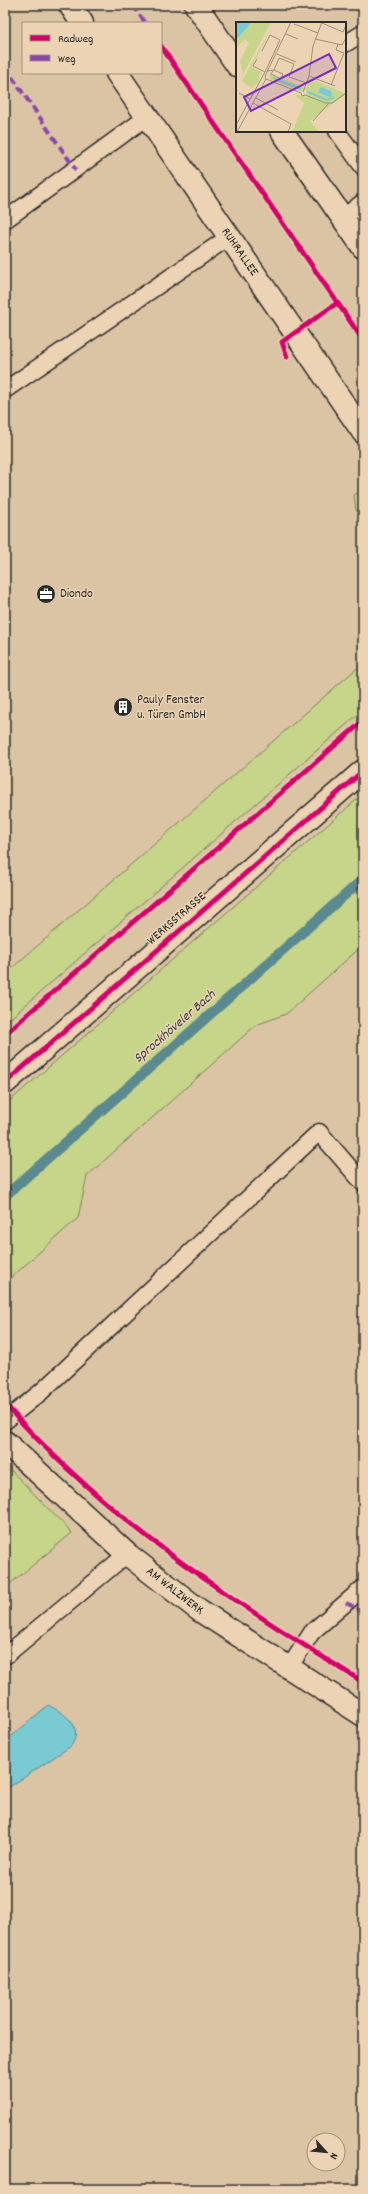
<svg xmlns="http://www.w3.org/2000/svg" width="368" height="2194" viewBox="0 0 368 2194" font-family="Dekko,sans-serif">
<rect width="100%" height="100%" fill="#ebd3b3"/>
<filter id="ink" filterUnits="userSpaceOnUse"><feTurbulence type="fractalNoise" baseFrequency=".025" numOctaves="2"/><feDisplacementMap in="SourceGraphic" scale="8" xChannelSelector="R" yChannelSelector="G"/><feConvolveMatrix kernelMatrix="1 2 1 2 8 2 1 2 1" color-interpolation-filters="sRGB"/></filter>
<g filter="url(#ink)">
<path fill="#dbc4a4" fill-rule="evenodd" d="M5,5H363V2189H5V1588L72,1533L5,1464ZM23,23H161V73H23ZM237,23H345V131H237ZM314,2140H338V2164H314Z"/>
<path fill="#c6d589" stroke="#78805a" d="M363,490V518L356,510L354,495Z
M363,663V710L5,1023V974Z
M363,794V945L286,1014L256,1025L87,1176L78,1218L5,1283V1105Z
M5,1464L72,1533L5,1588Z"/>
<path fill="#7acad4" stroke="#5a8a90" d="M48,1705C64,1713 85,1726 71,1746L5,1790V1742Z"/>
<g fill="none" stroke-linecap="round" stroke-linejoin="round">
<path stroke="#5a8a90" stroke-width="10" d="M5,1196L363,879"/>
<g stroke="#2b2b2b" stroke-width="19">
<path id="service" d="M345,44L363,33
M337,131L363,167
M343,218L363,202
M5,220L147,117
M5,390L229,237
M5,1421L41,1392L319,1132L363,1183
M5,1656L127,1554
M289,1668L312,1632L363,1588"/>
</g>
<g stroke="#2b2b2b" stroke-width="25">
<g id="minor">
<path d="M70,5L82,23"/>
<path d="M196,5L237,65"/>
<path id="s1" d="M117,73L363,432"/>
<path d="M282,131L363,247"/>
<path d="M5,1083L363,771"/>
<path id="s2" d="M5,1442L127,1554L199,1610L363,1715"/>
</g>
</g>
<use href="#service" stroke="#ebd3b3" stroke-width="16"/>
<use href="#minor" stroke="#ebd3b3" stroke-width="22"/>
<path stroke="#8e44ad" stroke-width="4" stroke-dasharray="8 4" stroke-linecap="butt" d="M133,5L145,23
M5,67L76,170
M346,1603L363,1611"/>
<g stroke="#ebd3b3" stroke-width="8">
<path id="cycleway" d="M161,46L363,340
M287,357L282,342L337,303
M5,1034L363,721
M5,1083L363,771
M5,1404C105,1519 235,1603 363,1682"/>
</g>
<use href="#cycleway" stroke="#d6006c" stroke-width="5"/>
</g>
</g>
<defs>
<g id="office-disc" transform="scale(1)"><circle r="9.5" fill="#2b2b2b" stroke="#ebd3b3"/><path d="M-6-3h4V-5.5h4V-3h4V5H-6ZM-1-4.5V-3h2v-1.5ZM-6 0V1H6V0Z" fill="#fff"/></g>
<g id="building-disc" transform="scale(1)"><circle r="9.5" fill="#2b2b2b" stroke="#ebd3b3"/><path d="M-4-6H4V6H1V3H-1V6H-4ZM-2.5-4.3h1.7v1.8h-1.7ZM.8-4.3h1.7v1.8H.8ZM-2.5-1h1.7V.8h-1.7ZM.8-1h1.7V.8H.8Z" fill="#fff"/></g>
</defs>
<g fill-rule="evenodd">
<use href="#office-disc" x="46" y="594"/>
<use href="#building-disc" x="123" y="707"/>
</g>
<g text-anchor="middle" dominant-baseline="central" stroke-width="3" stroke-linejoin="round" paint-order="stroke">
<g font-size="13" fill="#2b2b2b" stroke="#ebd3b3">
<text stroke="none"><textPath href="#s1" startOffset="217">RUHRALLEE</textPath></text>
<text transform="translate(177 919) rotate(-41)">WERKSSTRASSE</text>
<text stroke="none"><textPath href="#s2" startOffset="226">AM WALZWERK</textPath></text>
</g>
<g font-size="13" fill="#2b2b2b" stroke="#ebd3b3" text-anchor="start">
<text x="60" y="594">Diondo</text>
<text x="137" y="700">Pauly Fenster<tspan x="137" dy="15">u. Türen GmbH</tspan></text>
</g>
<g font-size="14" font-style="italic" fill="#374344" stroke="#ebd3b3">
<text transform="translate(175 1027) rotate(-41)">Sprockhöveler Bach</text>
</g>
</g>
<g transform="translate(236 22)">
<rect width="110" height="110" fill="#ebd3b3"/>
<path d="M16,0H35L4,58L7,51L4,40L13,21L9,17L0,26V18ZM36,5L16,45L27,52L23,53V59L16,66L6,59ZM32,51L70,66L73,56L110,72L74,99L83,110H56L68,81L58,72L70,75V68L63,69L35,58Z" fill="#c6d589"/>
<path d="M0,0H16L0,18ZM85,65L95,69L96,74L93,75L82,70Z" fill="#7acad4"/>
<path fill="none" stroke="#7acad4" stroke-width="2" d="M37,56L65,67M72,70L91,78L98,75"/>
<path fill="none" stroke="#9e907d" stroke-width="1" d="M86,1L107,10L110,3M58,2L82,11M50,12L62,17M79,17L106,23L110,16M41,32L60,40M21,37L17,44L29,50L44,18L34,13L26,29M31,49L38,48L43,36L58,42L53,55L71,61M37,49L35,52L45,57L47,52L38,48M73,54L99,64M30,57L65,71L66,74L69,73L90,81H96L110,71M30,57L29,54L55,0M95,63L108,31L100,28L102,22M67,70L73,54L77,24L86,0M3,71L14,77L17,72M20,76L42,88M17,81L55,102L52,110M77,99L93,81M0,103L29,50M1,110L30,57"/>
<path fill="#7b2cbf" fill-opacity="0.15" stroke="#7b2cbf" stroke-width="2" d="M93,32L100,46L15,89L8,75Z"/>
<rect width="110" height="110" fill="none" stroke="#2b2b2b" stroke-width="2"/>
</g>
<rect width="368" height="2194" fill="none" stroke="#ebd3b3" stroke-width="20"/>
<rect x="10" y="10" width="348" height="2174" fill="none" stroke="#2b2b2b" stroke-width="1.5" filter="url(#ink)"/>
<rect x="22" y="22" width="140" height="52" fill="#ebd3b3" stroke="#9e907d"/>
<rect x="30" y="35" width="20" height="6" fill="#d6006c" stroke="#9e907d"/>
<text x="58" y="42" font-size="12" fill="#2b2b2b">Radweg</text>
<rect x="30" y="55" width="20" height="6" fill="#8e44ad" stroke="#9e907d"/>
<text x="58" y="62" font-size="12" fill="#2b2b2b">Weg</text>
<g transform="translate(326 2152) rotate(117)"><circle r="19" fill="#ebd3b3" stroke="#9e907d"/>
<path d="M0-3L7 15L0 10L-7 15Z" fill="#2b2b2b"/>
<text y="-6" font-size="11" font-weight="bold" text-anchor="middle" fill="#2b2b2b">N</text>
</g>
</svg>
